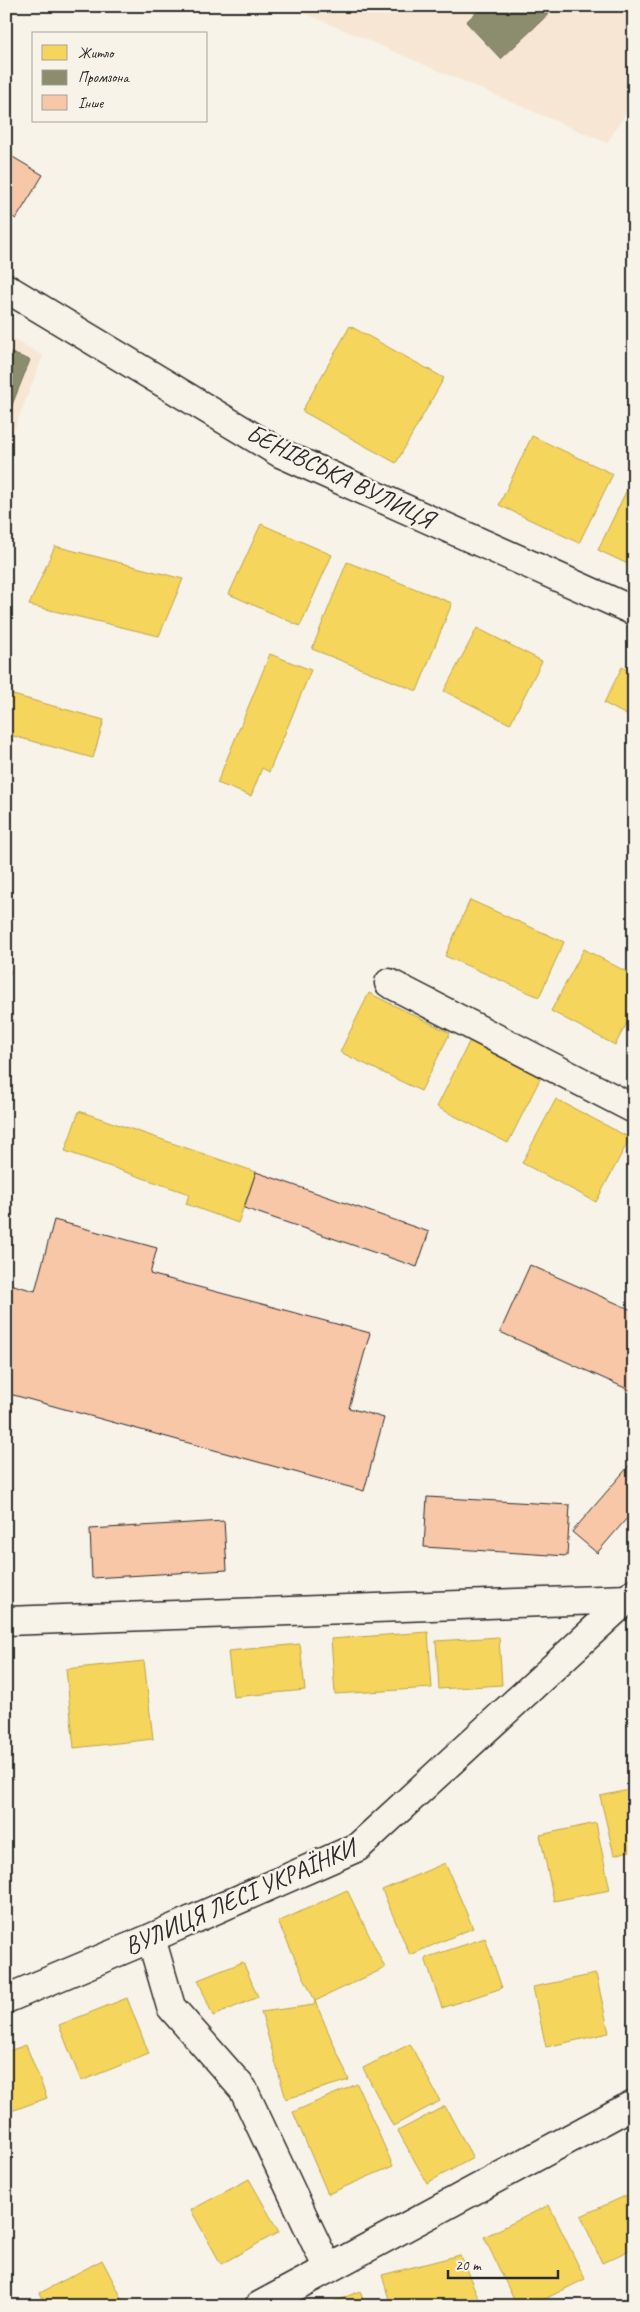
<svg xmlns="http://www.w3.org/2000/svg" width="640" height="2312" viewBox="0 0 640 2312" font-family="Caveat,sans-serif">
<rect width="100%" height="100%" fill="#f7f3e8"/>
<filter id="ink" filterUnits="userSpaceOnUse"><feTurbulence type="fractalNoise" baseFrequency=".02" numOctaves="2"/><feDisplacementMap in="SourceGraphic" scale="10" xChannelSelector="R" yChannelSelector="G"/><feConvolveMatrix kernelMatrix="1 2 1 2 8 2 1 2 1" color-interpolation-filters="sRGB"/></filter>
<g filter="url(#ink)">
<path fill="#f7e6d4" d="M288,6H634V100L607,143Z
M6,334L43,356L6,450Z"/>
<path fill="#f6d55c" stroke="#b9a24d" d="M350,326L444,378L396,463L302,411Z
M532,436L613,474L579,543L499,505Z
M634,475V561L632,566L598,550Z
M261,524L332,555L300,626L229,594Z
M55,546L183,579L159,636L29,605Z
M347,562L452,603L417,691L312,649Z
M477,628L542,661L510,724L444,691Z
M270,654L311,670L269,772L262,768L251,796L217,783Z
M622,667L634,673V719L604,703Z
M6,693L104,720L93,758L6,734Z
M470,900L564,942L539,997L445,956Z
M584,949L634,976V1010L615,1045L551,1011Z
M6,970L11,971L6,985Z
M369,993L450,1033L421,1091L340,1052Z
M471,1038L543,1073L508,1143L437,1107Z
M556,1099L630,1138L596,1202L522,1163Z
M79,1111L256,1172L238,1223L186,1204L189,1194L65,1151Z
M428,1632L432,1688L335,1694L331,1639Z
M499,1637L502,1685L439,1689L436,1641Z
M300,1644L305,1690L233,1697L228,1651Z
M144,1661L153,1739L74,1748L66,1669Z
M634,1789V1850L614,1855L600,1796Z
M596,1823L610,1890L554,1901L540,1835Z
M445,1863L473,1928L410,1955L382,1890Z
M347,1890L385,1968L315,2001L278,1922Z
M485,1938L502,1988L442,2008L425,1958Z
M243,1962L258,1997L213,2016L198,1980Z
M596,1974L609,2033L546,2047L533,1987Z
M127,1998L149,2054L81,2081L59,2025Z
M315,2001L349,2080L286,2099L261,2012L314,2005Z
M410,2044L440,2101L393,2126L363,2068Z
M26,2045L47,2098L6,2113V2052Z
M357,2084L393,2166L328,2194L293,2112Z
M445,2106L473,2158L427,2183L398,2131Z
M249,2179L279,2232L221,2264L191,2210Z
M634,2192V2248L602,2263L581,2216Z
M549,2205L585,2279L531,2306H517L484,2237Z
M460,2255L482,2306H391L382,2275Z
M102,2260L126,2306H47L40,2293Z
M360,2291L365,2306H324Z"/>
<path fill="#8c8c6e" stroke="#6f6f5a" d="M483,6H557L501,59L466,22Z
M6,351L30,360L6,420Z"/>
<path fill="#f8c7a7" stroke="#2b2b2b" d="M6,153L43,175L16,219L6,213Z
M256,1172L429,1232L417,1267L244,1208Z
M54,1220L157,1248L150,1274L370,1333L349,1408L384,1418L364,1491L6,1393V1283L35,1291Z
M530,1265L634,1311V1392L500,1332Z
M634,1460V1510L597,1553L572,1532Z
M427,1497L570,1505L567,1556L424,1547Z
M224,1521L227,1570L92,1578L90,1529Z"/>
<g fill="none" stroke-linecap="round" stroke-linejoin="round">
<g stroke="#2b2b2b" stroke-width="31">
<path id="minor" d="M6,288L280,453L634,611
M389,983L634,1109
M6,1621L628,1599
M151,1938L171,2007L243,2089L328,2269
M6,1999L151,1938L358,1847L634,1593
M259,2306L634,2104"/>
</g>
<use href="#minor" stroke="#f7f3e8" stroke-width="28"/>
</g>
</g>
<g text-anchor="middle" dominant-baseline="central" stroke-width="5" stroke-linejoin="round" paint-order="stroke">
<g font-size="25" fill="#2b2b2b" stroke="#f7f3e8">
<text transform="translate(340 476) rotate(26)">БЕНІВСЬКА ВУЛИЦЯ</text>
<text transform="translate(240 1897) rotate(-24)">ВУЛИЦЯ ЛЕСІ УКРАЇНКИ</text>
</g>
</g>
<rect width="640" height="2312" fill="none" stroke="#f7f3e8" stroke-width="25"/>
<rect x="12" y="12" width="615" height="2287" fill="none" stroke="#2b2b2b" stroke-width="2" filter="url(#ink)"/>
<rect x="32" y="32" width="175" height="90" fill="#f7f3e8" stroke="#a5a39c"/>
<rect x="42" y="45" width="25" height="15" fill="#f6d55c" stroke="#a5a39c"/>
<text x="78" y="58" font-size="15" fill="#2b2b2b">Житло</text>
<rect x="42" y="70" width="25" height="15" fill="#8c8c6e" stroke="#a5a39c"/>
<text x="78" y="82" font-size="15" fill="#2b2b2b">Промзона</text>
<rect x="42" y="95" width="25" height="15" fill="#f8c7a7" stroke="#a5a39c"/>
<text x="78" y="108" font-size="15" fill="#2b2b2b">Інше</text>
<path d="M448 2270v8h110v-8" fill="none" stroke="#2b2b2b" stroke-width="2.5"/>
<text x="455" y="2270" font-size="15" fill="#2b2b2b" stroke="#f7f3e8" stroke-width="4" paint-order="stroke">20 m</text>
</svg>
